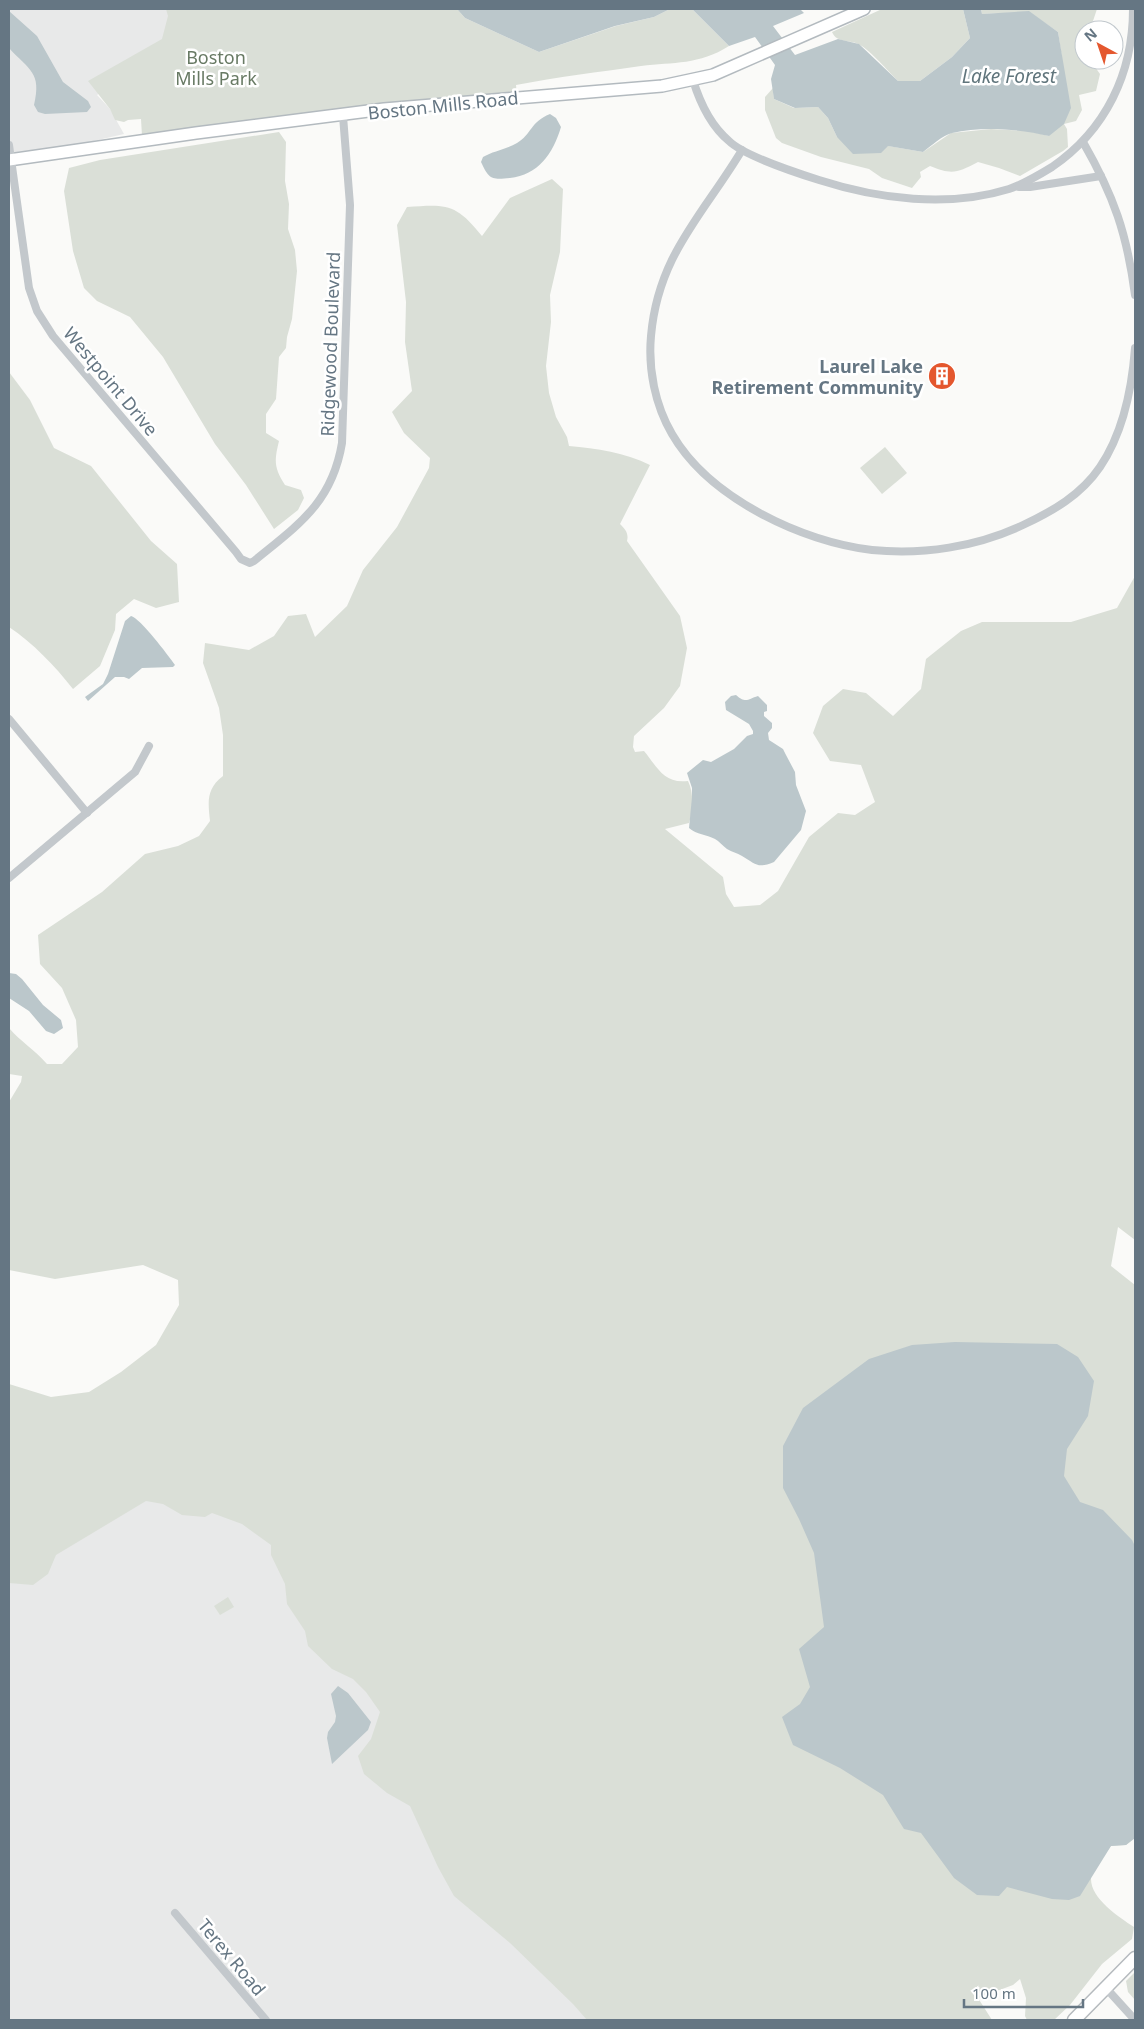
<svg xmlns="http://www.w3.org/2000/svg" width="1144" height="2029" viewBox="0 0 1144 2029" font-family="'Noto Sans',sans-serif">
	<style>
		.built { fill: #e8e9e9 }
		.green { fill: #dadfd7 }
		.water { fill: #bbc7cb }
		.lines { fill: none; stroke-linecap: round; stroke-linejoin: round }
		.secondary-casing { stroke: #b3babf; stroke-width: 14 }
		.primary-casing { stroke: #b5babe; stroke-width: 15 }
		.street { stroke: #c3c8cc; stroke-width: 8 }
		.secondary { stroke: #fff; stroke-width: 11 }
		.primary { stroke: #fff; stroke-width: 12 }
		.labels { text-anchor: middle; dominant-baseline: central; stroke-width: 5; stroke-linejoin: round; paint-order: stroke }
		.park-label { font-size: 18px; fill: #687a64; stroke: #fff }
		.street-label { font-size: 18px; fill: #657683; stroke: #fff }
		.poi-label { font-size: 18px; font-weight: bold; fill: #657683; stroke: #fff; text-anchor: end }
		.water-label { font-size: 19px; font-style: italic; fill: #60757c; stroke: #fff }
	</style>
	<rect width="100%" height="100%" fill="#fafaf8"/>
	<g class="built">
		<path d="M9 9H187L188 25 97 95 110 109 124 134 76 145 9 153Z"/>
		<path d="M127 1457 301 1548 622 2020H9V1541Z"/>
	</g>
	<g class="green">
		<path d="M166 9H457L465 18 539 52 616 26 654 17 670 9H692L729 46C699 65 674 62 641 66 599 72 557 77 516 85L517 97 142 136 141 119 128 120 124 122 115 120 110 109 88 81 162 39 168 16Z"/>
		<path d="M882 9H963L970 38 952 57 920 81H898C888 71 871 51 860 45 851 39 837 44 832 32Z"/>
		<path d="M981 9H1097L1090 30H1084V60H1090L1100 74 1096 91 1079 95 1082 110 1076 121 1064 124 1067 129 1068 147 1063 151 1020 176 999 168 978 162C957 173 952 175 930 166L920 172 921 177 912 188 882 178 869 169 821 157 782 143 776 138 765 110V97L773 88 774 99 794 108 818 107 828 118 837 137 923 152 951 133 991 129 1029 131 1049 136 1062 58 1058 32 1029 12 982 14Z"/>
		<path d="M279 132 286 142 285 181 289 204 288 229 295 250 297 271 292 319 287 337 286 348 279 357 276 399 266 414V433L279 441C274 461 274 468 285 485L301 490 304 498 298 510 274 529 246 485 215 444 163 357 130 317 97 301 84 288 73 251 64 191 69 168 100 160Z"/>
		<path d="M552 179 563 189 560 252 550 295 551 322 546 366 549 393 556 417 567 437 569 446C596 448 626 453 650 465L620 524C625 529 629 533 627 541L680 616 687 648 680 686 664 708 634 736 633 747 635 752 644 751C658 768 664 784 688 781 694 793 693 810 689 823L665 829 723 877 726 894 734 907 760 905 778 891 809 837 838 813 855 815 875 802 861 765 830 761 813 733 823 706 843 689 866 693 893 716 921 689 926 659 961 631 982 622H1071L1117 608 1135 576V1240L1118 1227 1111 1266 1135 1285V1838L1126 1845 1111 1846C1105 1854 1091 1868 1091 1879 1091 1899 1119 1917 1134 1927L1132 1939 1102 1964 1070 2005 1054 2020H1027L1025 2016 1026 1998 1020 1979 1013 1985 978 1998 992 2020H587L573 2004 510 1943 454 1896 438 1867 410 1806 387 1793 364 1774 358 1756 371 1739 380 1712 366 1692 353 1679 332 1669 308 1646 305 1631 287 1604 285 1584 271 1555V1545L242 1524 212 1513 205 1517 182 1515 163 1504 146 1501 56 1555 48 1574 33 1585 9 1583V1384L51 1397 89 1392 121 1372 156 1345 179 1305 178 1280 143 1265 55 1279 9 1270V1102L21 1082 22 1076 9 1074V1028C21 1042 34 1049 47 1064H62L78 1047 76 1020 62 988 40 964 38 935 102 892 145 854 178 846 199 836 210 821C208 802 206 789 223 776V735L219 708 203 663 205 643 249 650 274 636 288 616 306 614 315 637 347 606 363 570 397 527 429 468 430 458 404 433 392 412 412 391 405 342 406 302 397 225 407 207C446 204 456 203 482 236L510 198Z"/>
		<path d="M9 372 30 400 54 448 91 466 151 541 177 564 179 602 156 608 134 599 116 614 115 630 100 666 73 689C55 666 33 643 9 627Z"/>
		<path d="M885 447 907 473 882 494 860 468Z"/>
		<path d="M228 1597 234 1607 220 1615 214 1606Z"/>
		<path d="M1135 1972V2000L1128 1992 1126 1981Z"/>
	</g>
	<g class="water">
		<path d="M457 9H670L654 17 615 26 539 52 465 18Z"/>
		<path d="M692 9H800L804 13 773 26 795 55 838 39 859 44 898 81H920L952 57 970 38 963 9H981L982 14 1029 11 1058 32 1071 108 1064 124 1049 136C1020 129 982 126 952 133 943 135 931 146 923 152L888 146 881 153 853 154 837 137 828 118 818 107 795 108 774 99 771 79 775 65 755 37 729 46Z"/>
		<path d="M9 11 37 36 63 82 88 101 91 107 87 112 45 114 38 112 34 105C42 72 29 70 9 48Z"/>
		<path d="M550 114 556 118 561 127C553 154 538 175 510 178 491 180 489 179 481 162L483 157C493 151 507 149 517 143 532 134 530 122 550 114Z"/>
		<path d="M131 616C140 618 168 655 175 665L173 667 142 668 129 679 124 677H115L88 701 85 697 103 684 108 674 125 621Z"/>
		<path d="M736 695C746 704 748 699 758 696L767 705V711L764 712V716L772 723V728L768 733 769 740 783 749 786 755 795 772 796 785 806 811 801 830 774 862C757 869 756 864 742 856 737 853 732 852 727 849 723 846 719 841 715 839 706 834 697 835 689 828L692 797V788L687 773 703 760 711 762 734 749 747 736 753 734V731L749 724 726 710 725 702 731 696Z"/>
		<path d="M9 973 16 974 22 979 43 1005 61 1020 63 1028 54 1034 46 1031 29 1011 9 998Z"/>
		<path d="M955 1342 1057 1344 1078 1357 1094 1381 1088 1416 1067 1449 1064 1476 1080 1502 1103 1510 1132 1540 1135 1546V1838L1126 1845 1111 1846 1080 1896 1069 1900 1052 1899 1007 1887 999 1896 977 1895 954 1878 921 1833 904 1829 883 1795 840 1768 793 1745 782 1717 800 1704 810 1687 799 1649 824 1627 814 1553 799 1519 783 1488V1446L803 1408 869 1359 912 1345Z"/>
		<path d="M338 1686 348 1693 371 1722 368 1730 332 1764 327 1738 328 1732 335 1722 336 1716 331 1694Z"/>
	</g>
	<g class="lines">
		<defs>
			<path id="secondary" d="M9 160 196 133 384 109 662 86 713 75 864 9"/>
			<path id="primary" d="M1074 2020 1135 1958"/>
		</defs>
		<use href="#secondary" class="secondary-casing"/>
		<use href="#primary" class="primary-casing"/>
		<g class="street">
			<path d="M693 80C700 103 710 125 729 141 744 156 797 173 819 180 878 199 948 208 1009 189 1024 184 1039 175 1052 167 1106 130 1133 73 1133 9"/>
			<path d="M1083 142C1114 196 1127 234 1135 295"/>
			<path d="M9 145 29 288 37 311 53 336 236 552 241 559 250 563 254 561C298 525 332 503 342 443L350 205 343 116"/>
			<path d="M742 150C703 215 658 255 651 336 648 369 655 405 672 434 709 498 802 542 872 550 923 555 976 547 1023 525 1053 511 1081 495 1100 467 1123 433 1132 388 1135 348"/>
			<path d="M1019 187H1030L1101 176"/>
			<path d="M9 719 87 813"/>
			<path d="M9 878 135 772 149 746"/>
			<path d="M175 1913 266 2020"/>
			<path d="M1106 1988 1135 2020"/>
		</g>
		<use href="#secondary" class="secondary"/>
		<use href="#primary" class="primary"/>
	</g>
	<defs>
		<symbol id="building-disc" viewBox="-11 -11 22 22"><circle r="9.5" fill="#e4572e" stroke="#fff"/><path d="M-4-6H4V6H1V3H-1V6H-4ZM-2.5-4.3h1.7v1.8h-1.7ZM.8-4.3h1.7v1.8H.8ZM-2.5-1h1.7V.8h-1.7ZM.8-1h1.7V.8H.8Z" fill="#fff"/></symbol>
	</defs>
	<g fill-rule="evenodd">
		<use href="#building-disc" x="926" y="360" width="32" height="32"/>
	</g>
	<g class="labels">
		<g class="park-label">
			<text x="216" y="57">Boston<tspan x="216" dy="21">Mills Park</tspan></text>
		</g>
		<g class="street-label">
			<text transform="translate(443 105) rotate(-6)">Boston Mills Road</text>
			<text transform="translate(330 344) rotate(-88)">Ridgewood Boulevard</text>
			<text transform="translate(111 381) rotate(50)">Westpoint Drive</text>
			<text transform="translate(232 1957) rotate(50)">Terex Road</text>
		</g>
		<g class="poi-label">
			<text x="923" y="366">Laurel Lake<tspan x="923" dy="21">Retirement Community</tspan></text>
		</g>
		<g class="water-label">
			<text x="1009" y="76">Lake Forest</text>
		</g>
	</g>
	<rect width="1144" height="2029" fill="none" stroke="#657683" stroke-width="20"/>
	<g transform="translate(1099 45) rotate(320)"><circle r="24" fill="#ffffff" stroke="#c1c8cd"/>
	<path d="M0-4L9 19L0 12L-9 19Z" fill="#e4572e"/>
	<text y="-8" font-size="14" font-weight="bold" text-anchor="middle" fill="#657683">N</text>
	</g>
	<path d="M964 1999v8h119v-8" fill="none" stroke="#657683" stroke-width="2.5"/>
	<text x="972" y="1999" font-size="15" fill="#657683" stroke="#ffffff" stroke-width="4" paint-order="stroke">100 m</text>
</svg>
